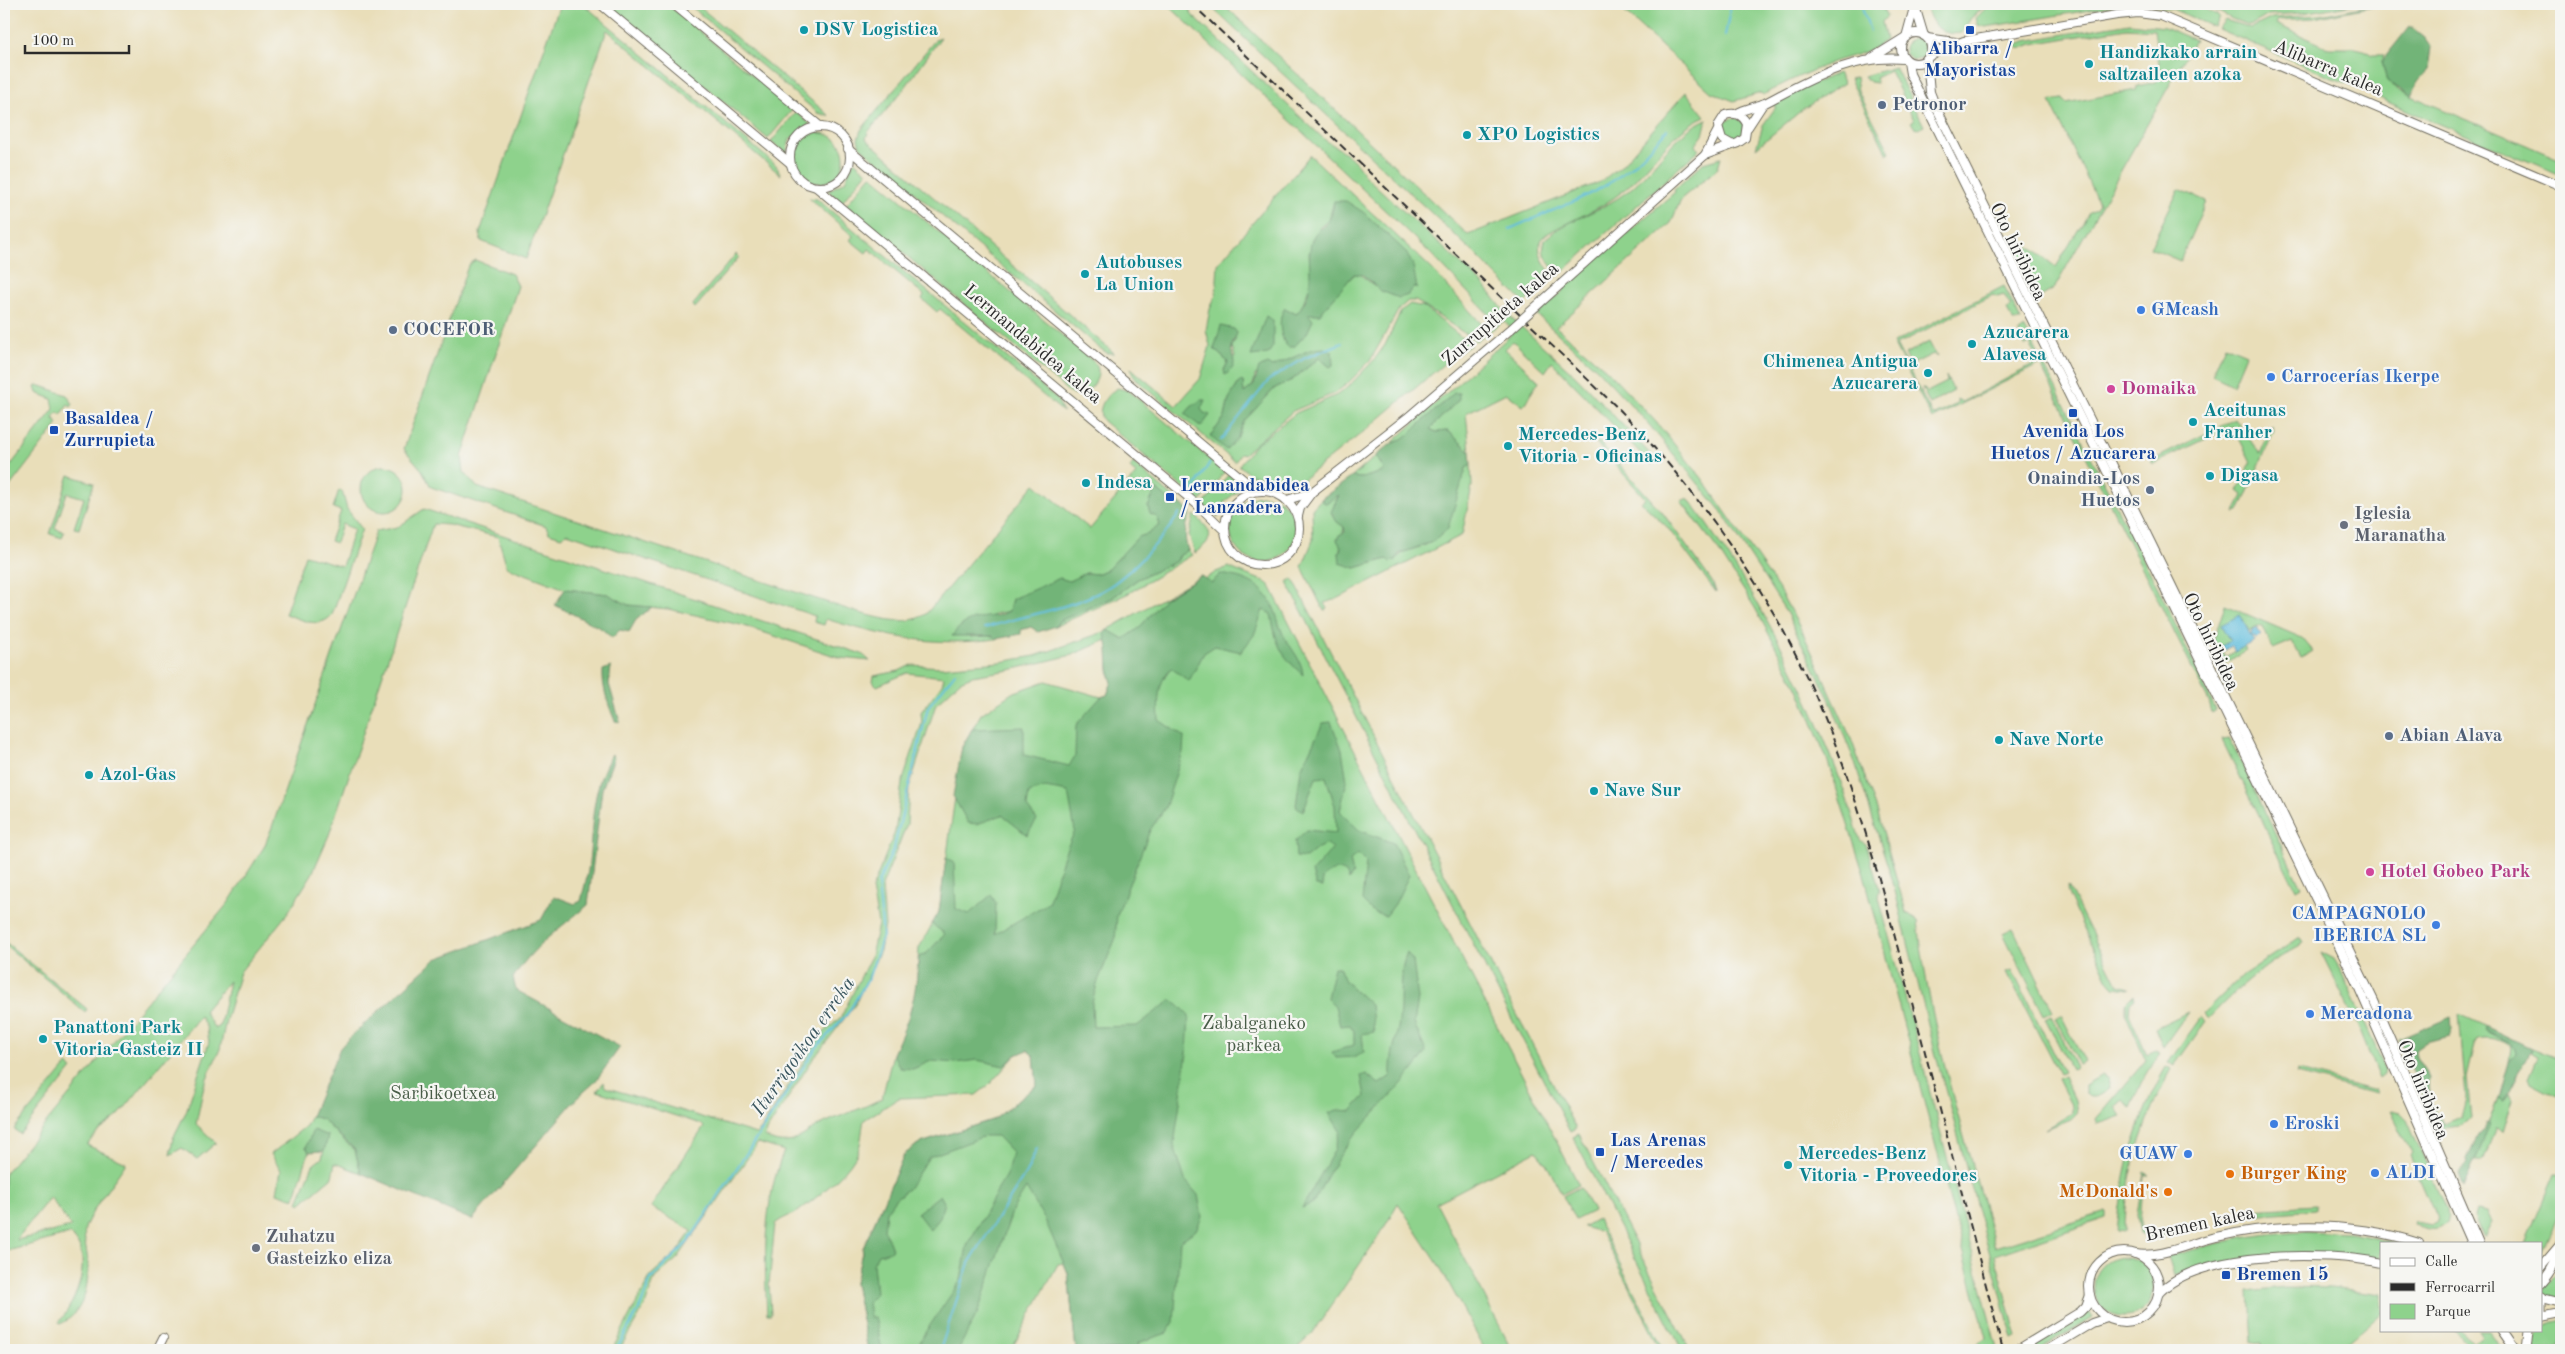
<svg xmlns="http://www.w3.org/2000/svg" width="2565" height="1354" viewBox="0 0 2565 1354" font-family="'Old Standard TT',serif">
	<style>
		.green { fill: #8ed28c; stroke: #5c7e5c; fill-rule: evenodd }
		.forest { fill: #72b478; stroke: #4e7052 }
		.water { fill: #5fbddd; stroke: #457484 }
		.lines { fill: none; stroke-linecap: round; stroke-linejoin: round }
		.stream { stroke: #5fbddd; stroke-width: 2 }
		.secondary-casing { stroke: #6e6a5d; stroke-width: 10 }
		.primary-casing { stroke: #6e6a5d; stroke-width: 11 }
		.secondary { stroke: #fff; stroke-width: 8 }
		.primary { stroke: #fff; stroke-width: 9 }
		.rail { stroke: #2b2b2b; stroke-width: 2; stroke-dasharray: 8 4; stroke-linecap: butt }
		.secondary-bridge-casing { stroke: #6e6a5d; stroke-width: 10; stroke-linecap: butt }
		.secondary-bridge { stroke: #fff; stroke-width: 8 }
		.culture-dot { fill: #0f9aa8; stroke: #f6f6f2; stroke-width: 2 }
		.transit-dot { fill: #1a4fb4; stroke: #f6f6f2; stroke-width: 2 }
		.service-dot { fill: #5c6f8a; stroke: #f6f6f2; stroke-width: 2 }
		.shop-dot { fill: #3f7fe0; stroke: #f6f6f2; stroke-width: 2 }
		.hotel-dot { fill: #d1479c; stroke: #f6f6f2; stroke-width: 2 }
		.worship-dot { fill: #6b7280; stroke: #f6f6f2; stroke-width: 2 }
		.food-dot { fill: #e8710a; stroke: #f6f6f2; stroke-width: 2 }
		.labels { text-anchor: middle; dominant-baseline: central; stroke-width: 4.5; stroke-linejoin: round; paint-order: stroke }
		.culture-label { font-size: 19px; font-weight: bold; fill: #0d838f; stroke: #f6f6f2; text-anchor: start }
		.transit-label { font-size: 19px; font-weight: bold; fill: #164399; stroke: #f6f6f2; text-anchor: start }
		.street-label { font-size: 19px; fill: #2b2b2b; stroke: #f6f6f2 }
		.service-label { font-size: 19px; font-weight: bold; fill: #4e5e75; stroke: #f6f6f2; text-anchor: start }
		.shop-label { font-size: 19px; font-weight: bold; fill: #366cbe; stroke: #f6f6f2; text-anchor: start }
		.hotel-label { font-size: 19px; font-weight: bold; fill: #b23c85; stroke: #f6f6f2; text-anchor: start }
		.worship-label { font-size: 19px; font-weight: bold; fill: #5b616d; stroke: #f6f6f2; text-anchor: start }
		.park-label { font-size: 19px; fill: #495d48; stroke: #f6f6f2 }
		.food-label { font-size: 19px; font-weight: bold; fill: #c56008; stroke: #f6f6f2; text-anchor: start }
		.water-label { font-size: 20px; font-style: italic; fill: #3b5760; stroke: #f6f6f2 }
	</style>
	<rect width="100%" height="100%" fill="#f6f6f2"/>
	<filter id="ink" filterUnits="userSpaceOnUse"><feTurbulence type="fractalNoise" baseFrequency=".02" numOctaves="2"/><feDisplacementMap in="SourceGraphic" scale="10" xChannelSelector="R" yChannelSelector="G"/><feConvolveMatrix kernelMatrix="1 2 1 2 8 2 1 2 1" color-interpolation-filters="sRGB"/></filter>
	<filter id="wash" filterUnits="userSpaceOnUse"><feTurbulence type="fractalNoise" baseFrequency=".0096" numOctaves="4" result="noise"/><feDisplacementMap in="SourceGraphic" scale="20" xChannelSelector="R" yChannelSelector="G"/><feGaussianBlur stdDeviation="1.12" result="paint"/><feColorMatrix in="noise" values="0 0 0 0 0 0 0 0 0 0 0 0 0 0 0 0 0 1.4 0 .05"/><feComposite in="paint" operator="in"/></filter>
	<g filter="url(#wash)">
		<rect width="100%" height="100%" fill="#e9deb9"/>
		<g class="green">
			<path d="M560 4H583L776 165 781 175 607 30 526 259 481 241 480 232Z"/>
			<path d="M613 4H667L793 109 768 139 610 7Z"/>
			<path d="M688 4H696L830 116 818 113Z"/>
			<path d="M1167 4H1184L1190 9 1192 15 1325 140C1338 148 1358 159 1363 174L1485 286 1506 313 1576 376 1654 458 1652 465 1552 362 1545 372 1513 341 1505 349 1539 381 1523 406 1506 393 1466 413 1470 451 1448 431 1436 432 1430 429 1459 399H1447C1435 411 1408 441 1392 443L1514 332 1504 321 1476 341 1416 301H1408L1399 309 1370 361 1347 384 1335 393 1293 411 1244 454 1241 453 1235 462 1138 381 1132 373 1131 368 1176 406 1200 379 1204 366 1210 346 1206 330 1210 309 1216 295 1218 264 1310 155 1432 269 1487 330 1496 322 1430 253ZM1334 201 1417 288 1414 287 1408 295 1381 291 1357 272 1337 292 1308 314 1281 325 1285 309 1296 314 1301 308 1311 283 1309 253 1320 227 1329 220ZM1236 339 1232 346 1235 357 1224 370 1228 362 1214 349ZM1312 349 1331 358 1333 365 1327 364 1319 358 1292 380 1275 388 1244 421 1237 438 1210 436 1225 417 1229 399 1240 381 1243 382V393C1252 389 1254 385 1255 375Z"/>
			<path d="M1208 4H1223L1468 235 1600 182 1621 166 1686 92 1705 116C1671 131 1651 167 1623 191 1600 210 1570 220 1545 235 1533 249 1543 261 1552 275L1551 279 1524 303 1473 252Z"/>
			<path d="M1616 4H1880L1887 16 1882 22 1886 40C1865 55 1856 54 1833 62 1809 72 1785 82 1763 95L1761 93 1734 101 1711 92Z"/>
			<path d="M1926 4H1988L1971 18 1962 33C1941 37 1929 23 1926 4Z"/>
			<path d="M1996 4H2127L1986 27 1978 25 1976 18 1985 9Z"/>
			<path d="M2146 4H2195L2217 15 2219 18 2214 27 2172 9Z"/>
			<path d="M2203 4H2354L2303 13 2269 15 2253 24 2248 25 2232 19Z"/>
			<path d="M2376 4H2382L2314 18 2278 20 2276 24 2329 48H2355L2364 50 2372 55H2384L2382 61 2387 82 2400 91 2561 160V175L2385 101 2365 89 2341 81 2218 29 2225 20 2251 28 2272 18 2320 15Z"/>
			<path d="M2130 23 2164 27 2195 40 2054 289 2039 298 2015 251 2021 244H2026L2056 267 2089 212 2096 209 2099 204 2050 101 2063 99 2066 103 2136 90 2138 86 2156 82 2160 76V70L2154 30 2127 28 2032 44 2019 49 2015 45 2025 41Z"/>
			<path d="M941 37 904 89 868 132 866 139 1114 353H1107L1098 347 860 147 858 139 861 130 936 39Z"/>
			<circle cx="1916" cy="49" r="11"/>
			<path d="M1895 67 1924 126 1918 129 1914 127 1911 122 1914 120 1890 71 1875 78 1877 83 1869 82 1864 76Z"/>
			<path d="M1838 73 1844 83 1803 109 1756 148 1763 125 1776 107 1773 105 1801 89Z"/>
			<path d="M1856 77 1858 91 1890 152 1887 154 1850 79Z"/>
			<path d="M796 112 810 124 790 139 786 154 771 142Z"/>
			<circle cx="1734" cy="128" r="10"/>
			<path d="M1707 119 1703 135 1695 146 1699 150 1557 277 1543 251 1545 239C1567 219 1603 211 1628 191 1656 168 1673 133 1707 119Z"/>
			<circle cx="819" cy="158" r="25"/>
			<path d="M1721 158 1718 168 1681 199 1671 223 1556 327 1607 370 1656 422 1702 478 1778 588 1803 633 1850 736 1877 810 1906 912 1918 921C1930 1034 1966 1140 1995 1247L2106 1212V1218L1995 1255 2017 1337 2013 1339 1935 1052 1892 879 1854 760 1829 698 1785 610 1721 511 1645 420 1597 369 1537 315 1564 290 1563 288 1675 192 1674 190 1703 163Z"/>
			<path d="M854 161 867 172 842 202 828 191 845 181Z"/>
			<path d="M871 175 1095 363C1106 377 1086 400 1070 393L846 205Z"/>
			<path d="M2179 189 2206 201 2180 261 2150 248Z"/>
			<path d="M809 198 817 199 1057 399 1063 412 940 309 937 312 922 299 924 295 869 249 866 253 850 240 853 236Z"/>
			<path d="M736 254 739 257 695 308 692 306Z"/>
			<path d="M475 260 512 274 518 286 462 457 464 472 477 487 859 613C882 618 905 627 926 614L1035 484 1090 529 1136 474 1130 468 1133 463 1179 502 1176 506 1156 489 1148 507 1157 517 1160 525 1148 534 1138 538 1108 569 1097 574 1086 573 1069 581 1060 579 1012 599 1009 611 995 614 970 637 994 636 996 639C937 647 883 637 826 619L824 625 814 622 815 616 567 533 561 537 549 533 546 526 431 487 422 470 404 449 468 266Z"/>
			<path d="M2004 286 2021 321H2013L2007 310 2011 307 2004 295 1997 297 1993 295 1896 345 1933 416 1957 404V399L1962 402 2033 365 2029 361 2037 357 2030 344 2025 346 2019 332 2025 328 2158 588 2216 710 2212 713 2209 702 2040 364 1932 419 1893 343Z"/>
			<path d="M1410 304 1424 307 1471 345 1452 357 1367 429 1301 481 1289 484 1273 477 1250 475 1239 465 1256 444 1296 413 1337 395 1348 387 1374 360 1385 345 1401 311Z"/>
			<path d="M1929 342 1937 357 1933 354 1913 364 1915 369 1913 370 1905 354Z"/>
			<path d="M2225 345 2246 354 2233 385 2212 375Z"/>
			<path d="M1946 376 1954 391 1930 404 1922 388 1927 392 1947 382Z"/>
			<path d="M38 385 67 395 73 404 71 407 68 405 61 415 58 412 53 417 58 424 4 494V474L54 409 52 399 37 393 35 387Z"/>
			<path d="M1118 388 1129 391 1225 472 1200 502 1103 421C1095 409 1107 393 1118 388Z"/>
			<path d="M2235 419 2260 454 2272 426 2274 431 2239 512 2235 513 2243 495 2238 491 2251 462 2233 426 2153 464 2151 461Z"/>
			<path d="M1593 435 1662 512 1713 583 1716 592 1667 527 1641 502 1645 498 1598 445Z"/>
			<path d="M1376 456 1384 469 1383 472 1362 478 1352 477Z"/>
			<path d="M1471 465 1472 486 1462 535 1337 599 1324 603 1327 609 1324 611 1302 567 1313 540 1312 509 1322 498V502L1332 500 1339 494 1334 505 1332 516 1344 527 1339 554 1355 568 1387 559 1396 560C1403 548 1420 550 1431 542 1445 533 1461 485 1466 468Z"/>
			<circle cx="384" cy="489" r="23"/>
			<path d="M1229 474 1244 487 1225 501 1218 517 1203 505Z"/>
			<path d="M69 475 94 483 79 529 74 528 84 498 67 493 55 528 64 532 62 538 50 534Z"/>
			<path d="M339 490 342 491 347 509 362 529 332 615C319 630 300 619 285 614L305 555 342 566 354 529 342 524 336 543 330 541 341 511 333 508Z"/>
			<circle cx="1263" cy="529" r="33"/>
			<path d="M1688 498C1765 603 1823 716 1860 840L1866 844 1880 891 1878 894 1981 1286 1997 1349 1994 1350H1971L1986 1337 1865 878 1827 759 1798 689 1755 608 1716 547 1681 501Z"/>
			<path d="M424 509 862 654 870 661 841 658 741 625 668 609 628 605 608 594 565 589 507 567 498 537 449 525 433 524 329 835 312 874 287 914 240 972 226 1020 220 1049 204 1085 196 1124 216 1143 197 1159 182 1148 170 1155 173 1138 186 1112 209 1042 207 1029 200 1016 119 1115 97 1133 87 1145 126 1163C113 1183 96 1203 86 1225 82 1235 87 1251 88 1262 89 1286 84 1314 60 1324L59 1322C77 1301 95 1256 70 1234L8 1251 4 1256V1174L229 902 264 847 272 827 376 531 398 527ZM229 981 220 1026 215 1029 204 1011ZM50 1197 71 1227 17 1240V1239Z"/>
			<path d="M1194 515C1213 531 1216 538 1195 553L1189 535Z"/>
			<path d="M1188 550 1192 555 1129 593 1056 626 1059 621 1112 598 1138 579 1177 561 1179 556Z"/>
			<path d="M1229 567C1239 573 1266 580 1270 586L1579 1185 1562 1194 1546 1163 1536 1151 1436 1203 1512 1350H1485L1440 1267 1398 1203 1381 1233 1312 1334 1295 1350H1076L1068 1273 1064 1263 1058 1264 1011 1350H868L855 1283 863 1248 904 1155 918 1144 995 1119 1037 1085 1034 1056 1027 1050 1016 1055 989 1085 976 1095 899 1098 864 1120C861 1133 862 1146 855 1157 844 1176 816 1198 799 1211 791 1216 783 1217 775 1224L769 1284 771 1314H767C764 1260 763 1202 784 1151L758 1143 678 1258 655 1278 645 1306 619 1350H612L651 1275 676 1253 692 1231 651 1207 704 1127 701 1124 597 1091 604 1082 605 1087 756 1134 761 1129 820 1036 841 1017 871 956 878 924 872 889 895 832 902 783 922 723 921 712 942 684 944 677 907 673 877 686 873 682 874 676 899 671 911 665 941 667 1000 662 1035 656 1104 632 1201 576 1204 580 1216 572ZM1107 640C1113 654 1105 666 1112 682L1107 695 1101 697 1046 681 1012 693 981 714 962 747 939 912 919 948 915 999 910 1018 893 1054 882 1098C861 1110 839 1115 818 1126 808 1131 799 1141 787 1142 780 1143 772 1141 765 1137L768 1129 811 1062 855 1005 880 951 885 926 882 886 907 824 909 788 936 704 960 681 972 676 1010 670 1072 655Z"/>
			<path d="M1293 579 1576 1129 1570 1132 1287 582Z"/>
			<path d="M2225 605 2302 638 2313 651 2301 658 2292 641 2273 649 2263 627 2257 626 2249 631 2240 615 2230 641 2220 647 2225 657 2244 647 2247 651 2220 666 2212 645Z"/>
			<path d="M2230 739 2301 887 2296 890 2222 740Z"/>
			<path d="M2068 886 2115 980 2119 985 2130 988 2129 989 2114 987 2108 980 2069 896 2067 889Z"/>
			<path d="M2013 928 2053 1011 2044 1015 2003 933Z"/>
			<path d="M2300 937 2304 943C2268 962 2237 988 2209 1018L2204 1013 2243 975Z"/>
			<path d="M4 941 87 1009 85 1012 4 944Z"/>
			<path d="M2321 952 2334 959 2340 969 2385 1068 2384 1074 2379 1078 2360 1031Z"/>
			<path d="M2012 970 2063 1072 2059 1074 2007 972Z"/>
			<path d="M2134 995 2135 999 2130 1003 2129 1014 2147 1054 2156 1050 2160 1052 2141 1084 2131 1108 2124 1100 2116 1107 2122 1116 2098 1124 2096 1119 2146 1060 2126 1015V1003Z"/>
			<path d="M2188 1012 2163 1047 2155 1028Z"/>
			<path d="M2459 1014 2485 1026 2486 1031 2509 1043 2515 1049 2516 1054 2509 1062 2511 1047C2505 1040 2484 1035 2476 1040L2467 1078 2471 1118 2459 1126 2438 1129 2437 1127 2461 1117 2466 1097Z"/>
			<path d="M2051 1015 2076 1067 2071 1069 2045 1018Z"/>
			<path d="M2061 1015 2085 1062 2079 1065 2056 1018Z"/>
			<path d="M2201 1017 2206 1021 2174 1066 2168 1063Z"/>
			<path d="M2531 1048 2561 1060V1098L2531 1082 2529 1078 2538 1057 2530 1052Z"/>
			<path d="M67 1065 72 1069 20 1134 14 1129Z"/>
			<path d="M2166 1067 2171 1070C2143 1121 2125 1174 2125 1232L2117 1231C2123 1172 2136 1119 2166 1067Z"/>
			<path d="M2298 1071 2376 1091V1094L2296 1074Z"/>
			<path d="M2102 1075 2108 1079 2110 1087C2104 1095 2092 1101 2085 1094V1085Z"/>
			<path d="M2064 1076 2075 1100 2077 1113 2071 1119 2046 1129 2072 1113V1107L2058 1079Z"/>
			<path d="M2509 1093 2512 1099 2502 1132 2496 1129 2483 1161H2475L2499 1098 2504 1101Z"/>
			<path d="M2391 1111 2400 1113 2407 1120 2446 1210 2447 1221C2440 1235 2425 1228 2414 1225L2415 1222 2432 1225 2437 1222V1218L2410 1156 2412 1154Z"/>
			<path d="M311 1116 322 1119 355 1151 361 1173 335 1163 332 1177 300 1204 298 1202 313 1165 322 1158 327 1137 306 1147 309 1152 294 1199 277 1193 281 1170 271 1154 306 1126Z"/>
			<path d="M1579 1134 1690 1350H1682L1573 1137Z"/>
			<path d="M2144 1172 2149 1175H2144L2140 1223C2143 1246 2171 1231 2185 1227L2184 1222 2189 1224H2186L2187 1228 2152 1239 2140 1233 2137 1215Z"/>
			<path d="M2555 1174 2561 1175V1209L2541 1254V1243H2526Z"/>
			<path d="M1580 1187 1593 1211 1575 1220 1563 1196Z"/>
			<path d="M2315 1205V1210L2249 1215V1211L2252 1209Z"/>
			<path d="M2476 1211 2487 1213 2492 1223 2484 1239 2474 1218Z"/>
			<path d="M1597 1219 1664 1350H1661L1601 1232 1583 1227Z"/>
			<path d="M2305 1231 2349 1233 2399 1243H2381V1260L2309 1253 2198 1268 2174 1276 2168 1257C2214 1243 2257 1233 2305 1231Z"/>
			<circle cx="2124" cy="1287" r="30"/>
			<path d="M2556 1274 2561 1287V1298L2548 1296 2545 1292V1285Z"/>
			<path d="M2283 1287 2331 1288 2381 1295V1314L2339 1350H2263L2262 1342 2253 1343 2250 1291Z"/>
			<path d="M2089 1311 2093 1317 2039 1350H2026Z"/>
			<path d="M2557 1321H2561V1348L2555 1350H2534C2534 1336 2543 1324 2557 1321Z"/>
			<path d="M2456 1330H2462L2473 1343 2482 1336 2478 1330H2490L2506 1350 2483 1347 2473 1350Z"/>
		</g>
		<g class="forest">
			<path d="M2410 26 2424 37 2431 47 2428 70 2418 81 2412 96 2387 82 2382 61Z"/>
			<path d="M1334 201H1346L1363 212 1405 251 1413 265 1417 289 1414 287 1408 295 1399 298 1381 291 1363 275 1354 274 1320 314H1308L1313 320 1307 333 1294 347H1288C1280 339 1277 318 1285 308L1296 314C1320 286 1304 267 1312 240 1315 230 1324 228 1329 220 1332 215 1333 207 1334 201Z"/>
			<path d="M1266 316 1273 321V346L1268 354 1251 356Z"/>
			<path d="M1221 326 1234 329 1237 333C1236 337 1234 340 1232 345 1229 357 1242 364 1225 375L1224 370 1228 362 1214 349Z"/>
			<path d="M1325 348 1332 351 1333 365 1330 367 1319 358 1292 380 1275 388 1244 421 1237 438 1226 450 1210 436 1225 417 1229 399 1240 381 1243 382 1244 393 1254 385 1259 368 1267 364 1272 367 1312 349Z"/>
			<path d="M1454 393H1459V399L1430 429 1436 432 1448 431 1470 451 1471 465 1466 468 1448 528 1432 542 1399 554 1396 560 1390 562 1387 559 1355 568 1340 563 1339 554 1341 547 1337 540 1339 535 1345 532 1344 527 1337 522 1331 512 1339 495 1326 503 1322 502V498L1352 477 1362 478 1383 472 1384 469 1376 456 1392 443 1397 442 1409 434Z"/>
			<path d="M1201 400H1205L1201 409 1204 413 1210 415 1201 427 1185 414 1191 407Z"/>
			<path d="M1156 489 1176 506 1179 502 1191 513C1186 525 1183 537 1188 550L1179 556 1177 561 1138 579 1112 598 1059 621 1056 626 1038 632 1031 627 1021 630V634L996 639 993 636H952C970 610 989 622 1009 611L1012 599 1060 578 1069 581 1086 573 1097 574 1108 569 1138 537 1148 534 1160 525 1157 517 1150 514 1148 507Z"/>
			<path d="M1220 574C1243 577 1261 583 1272 604 1277 613 1278 624 1283 634 1290 649 1302 658 1303 675 1279 653 1277 646 1271 614L1263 610 1254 635 1241 652 1215 646 1204 653 1189 681 1171 668C1157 683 1158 701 1159 720L1184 737 1183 752 1165 808 1150 830 1117 915 1115 940 1098 981 1092 1003 1093 1027 1137 1026 1171 1000 1178 1004 1189 1015 1187 1053 1174 1145 1185 1180 1198 1195 1202 1217 1196 1230 1180 1241 1174 1322 1167 1333 1138 1343 1139 1350H1076L1068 1273 1045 1220 1026 1188 1013 1209 978 1312 958 1350H916L924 1334 961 1280 967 1246 1007 1173 1012 1152 997 1136H985L929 1157 908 1189 895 1199 886 1212 884 1229 892 1249 888 1252 878 1254 873 1264 876 1293 868 1302 870 1317H875L882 1350H868L855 1283 863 1248 904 1155 918 1144 995 1119 1037 1085 1034 1056 1028 1050 1016 1055 1004 1066 977 1060 956 1063 931 1061 913 1069 900 1068 893 1054C911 1015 915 1000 919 957L927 953 945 934 932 924 939 912 946 858 954 862 956 909 969 914 991 895 996 903 995 934 1048 903 1066 850 1075 831 1068 792 1045 788 1029 793 1027 807 1037 820 1027 835 1002 815 977 824 968 823 953 796 962 747 972 729 1024 727V755L1069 766 1075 756 1076 725 1101 697 1107 695 1112 682C1106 665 1111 649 1104 632L1108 630 1124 639 1138 629 1165 598 1201 576 1212 583Z"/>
			<path d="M565 589 608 594 628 605 652 607 636 620 629 632 620 630 612 638 602 629 555 605Z"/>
			<path d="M611 667 609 684 620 722 615 721C608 704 602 688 603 670Z"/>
			<path d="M1331 722 1342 750 1347 781 1340 811 1359 830 1393 843 1409 875 1395 904 1386 916 1374 913 1362 901 1366 862 1358 854 1350 860 1353 874 1349 880 1346 873C1336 867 1331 871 1322 878L1323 887 1316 886 1312 872 1333 848 1327 844 1318 848 1306 858 1296 857 1295 841 1307 830 1336 833 1335 806 1326 777 1316 778 1303 811 1296 806 1301 769 1323 723Z"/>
			<path d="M612 754 614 758 602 789 588 905C561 927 531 948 513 978L516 990 620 1047 595 1082 576 1099 472 1220 361 1173 355 1150 322 1119 311 1116 340 1048 350 1037 436 959 541 920 554 896 575 904 581 901C584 888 588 875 589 863 593 825 591 788 612 754Z"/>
			<path d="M1407 953 1413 961 1418 999 1414 1023 1426 1052C1407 1082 1381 1105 1358 1131 1339 1154 1326 1178 1313 1203L1302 1208 1334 1151 1340 1131 1329 1113 1337 1110 1351 1111 1365 1096 1361 1076 1366 1074 1379 1084 1391 1076C1390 1055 1396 1042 1399 1022 1402 998 1397 975 1407 953Z"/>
			<path d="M1334 967H1339L1345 981 1371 1005 1374 1032 1362 1034 1364 1052 1356 1057 1336 1058 1332 1052 1354 1045V1031L1350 1025 1340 1026 1335 1006 1327 998Z"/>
			<path d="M2451 1017 2452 1029 2449 1036 2426 1042 2415 1050 2416 1057 2429 1077C2426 1092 2433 1112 2445 1124L2437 1127 2399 1039Z"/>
			<path d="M2485 1026 2531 1048 2504 1101 2499 1098 2509 1062 2516 1054 2515 1049 2509 1043 2486 1031Z"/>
			<path d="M2487 1124 2490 1126 2463 1188 2458 1175 2468 1164 2467 1160 2478 1135 2484 1132Z"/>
			<path d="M313 1130 328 1136 324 1151 309 1152 306 1147Z"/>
			<path d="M940 1195 944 1202 940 1218 930 1230 917 1213Z"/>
		</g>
		<path class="water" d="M2240 615 2251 636 2252 630 2257 628 2261 635 2257 639 2252 636 2254 641 2235 652 2232 646 2222 651 2220 647 2230 641 2221 625Z"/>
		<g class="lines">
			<g class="stream">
				<path d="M1861 4 1870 31"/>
				<path d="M1725 36 1731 4"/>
				<path d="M1510 229C1544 213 1582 201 1614 180 1634 166 1650 148 1667 130"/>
				<path d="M1221 440 1269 380 1305 358 1342 343"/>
				<path d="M1192 492 1210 462"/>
				<path d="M985 628C1022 616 1062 610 1098 593 1125 580 1163 539 1179 514"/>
				<path d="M616 1350 640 1307 651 1279 688 1242 816 1048 848 1013 869 977 883 936 878 883 894 848 928 707 955 673"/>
				<path d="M940 1350 969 1263 1026 1173 1037 1148"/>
			</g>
		</g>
	</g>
	<g filter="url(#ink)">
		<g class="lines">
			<defs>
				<g id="secondary">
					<path d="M600 4 790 163"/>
					<path d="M673 4 821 127"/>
					<path d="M1915 6 1924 36"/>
					<circle cx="1916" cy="48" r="15"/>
					<path d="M1906 37 1915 4"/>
					<path d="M1927 38 1955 42"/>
					<path d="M1928 57 1942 49 1964 41 2117 15 2138 13 2161 16 2561 186"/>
					<path d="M1872 58 1904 38"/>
					<path d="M1927 59 1930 92 1936 107 2151 543 2374 1001 2479 1243"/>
					<path d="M1908 62 1910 74 2173 605 2358 986 2471 1243"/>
					<path d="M1736 114C1745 108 1756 107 1765 103 1809 80 1853 54 1904 59"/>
					<path d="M1748 127 1763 104"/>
					<circle cx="820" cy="157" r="30"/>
					<path d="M848 149 1257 491"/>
					<path d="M1705 155 1718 130"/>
					<path d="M816 187 1200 507 1225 531"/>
					<path d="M1560 285 1705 155 1738 143 1745 138 1747 124C1742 114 1735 112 1725 115L1718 126 1722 139 1731 144"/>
					<circle cx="1262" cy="528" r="37"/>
					<path d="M1287 500 1310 493"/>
					<path d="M1298 516 1300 508 1312 492 1407 418 1511 329"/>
					<circle cx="2124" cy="1287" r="35"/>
					<path d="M2135 1254C2163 1258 2189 1243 2216 1237 2283 1222 2353 1222 2419 1243"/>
					<path d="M2541 1267 2558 1247"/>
					<path d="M2541 1283C2552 1271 2557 1260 2560 1244"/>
					<path d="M2158 1294C2197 1250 2328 1251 2381 1263"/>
					<path d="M2542 1298 2561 1303"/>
					<path d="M2541 1317 2561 1313"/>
					<path d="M157 1350 163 1338"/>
					<path d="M2017 1350 2080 1312 2086 1306 2090 1295"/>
					<path d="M2047 1350 2092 1323 2107 1318"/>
				</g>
				<g id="primary">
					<path d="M2541 1297V1312"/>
					<path d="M2501 1330 2515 1350"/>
					<path d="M2526 1350 2528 1330"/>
				</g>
			</defs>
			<use href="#secondary" class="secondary-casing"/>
			<use href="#primary" class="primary-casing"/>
			<use href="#secondary" class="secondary"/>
			<use href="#primary" class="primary"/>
			<path class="rail" d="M1192 4 1620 410C1690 484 1751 565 1797 657 1851 764 1880 880 1910 995 1941 1113 1972 1232 2003 1350"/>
			<defs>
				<path id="secondary-bridge" d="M1511 329 1560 285"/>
			</defs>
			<use href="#secondary-bridge" class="secondary-bridge-casing"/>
			<use href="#secondary-bridge" class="secondary-bridge"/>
		</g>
	</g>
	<g class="culture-dot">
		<circle cx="804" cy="30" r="5"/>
		<circle cx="2089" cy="64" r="5"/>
		<circle cx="1467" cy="135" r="5"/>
		<circle cx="1085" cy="274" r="5"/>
		<circle cx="1972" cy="344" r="5"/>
		<circle cx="1928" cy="373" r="5"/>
		<circle cx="2193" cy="422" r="5"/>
		<circle cx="1508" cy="446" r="5"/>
		<circle cx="2210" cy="476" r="5"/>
		<circle cx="1086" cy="483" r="5"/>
		<circle cx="1999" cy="740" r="5"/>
		<circle cx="89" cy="775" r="5"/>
		<circle cx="1594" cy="791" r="5"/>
		<circle cx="43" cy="1039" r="5"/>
		<circle cx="1788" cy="1165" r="5"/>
	</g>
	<g class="transit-dot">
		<rect x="1965" y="25" width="10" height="10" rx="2.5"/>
		<rect x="2068" y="408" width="10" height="10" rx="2.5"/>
		<rect x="49" y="425" width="10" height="10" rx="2.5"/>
		<rect x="1165" y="492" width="10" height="10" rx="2.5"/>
		<rect x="1595" y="1147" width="10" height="10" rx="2.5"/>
		<rect x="2221" y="1270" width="10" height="10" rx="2.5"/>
	</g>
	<g class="service-dot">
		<circle cx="1882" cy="105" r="5"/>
		<circle cx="393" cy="330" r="5"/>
		<circle cx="2150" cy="490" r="5"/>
		<circle cx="2389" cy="736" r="5"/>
	</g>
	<g class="shop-dot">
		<circle cx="2141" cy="310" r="5"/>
		<circle cx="2271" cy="377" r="5"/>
		<circle cx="2436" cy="925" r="5"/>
		<circle cx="2310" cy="1014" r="5"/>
		<circle cx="2274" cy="1124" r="5"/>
		<circle cx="2188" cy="1154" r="5"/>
		<circle cx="2375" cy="1173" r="5"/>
	</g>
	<g class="hotel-dot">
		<circle cx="2111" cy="389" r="5"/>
		<circle cx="2370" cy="872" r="5"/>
	</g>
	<g class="worship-dot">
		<circle cx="2344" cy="525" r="5"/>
		<circle cx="256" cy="1248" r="5"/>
	</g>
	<g class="food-dot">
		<circle cx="2230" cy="1174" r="5"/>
		<circle cx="2168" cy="1192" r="5"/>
	</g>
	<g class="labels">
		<g class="culture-label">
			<text x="814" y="30">DSV Logistica</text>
			<text x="2099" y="53">Handizkako arrain<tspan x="2099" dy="22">saltzaileen azoka</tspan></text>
			<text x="1477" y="135">XPO Logistics</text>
			<text x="1095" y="263">Autobuses<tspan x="1095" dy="22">La Union</tspan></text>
			<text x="1982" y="333">Azucarera<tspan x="1982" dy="22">Alavesa</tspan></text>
			<text x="1918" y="362" text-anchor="end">Chimenea Antigua<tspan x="1918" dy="22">Azucarera</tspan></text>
			<text x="2203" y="411">Aceitunas<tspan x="2203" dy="22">Franher</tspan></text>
			<text x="1518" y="435">Mercedes-Benz<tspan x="1518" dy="22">Vitoria - Oficinas</tspan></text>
			<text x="2220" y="476">Digasa</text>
			<text x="1096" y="483">Indesa</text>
			<text x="2009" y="740">Nave Norte</text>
			<text x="99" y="775">Azol-Gas</text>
			<text x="1604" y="791">Nave Sur</text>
			<text x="53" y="1028">Panattoni Park<tspan x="53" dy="22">Vitoria-Gasteiz II</tspan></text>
			<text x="1798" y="1154">Mercedes-Benz<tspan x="1798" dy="22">Vitoria - Proveedores</tspan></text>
		</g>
		<g class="transit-label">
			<text x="1970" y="49" text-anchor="middle">Alibarra /<tspan x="1970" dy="22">Mayoristas</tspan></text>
			<text x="64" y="419">Basaldea /<tspan x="64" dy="22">Zurrupieta</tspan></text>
			<text x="2073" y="432" text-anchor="middle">Avenida Los<tspan x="2073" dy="22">Huetos / Azucarera</tspan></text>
			<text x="1180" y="486">Lermandabidea<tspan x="1180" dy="22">/ Lanzadera</tspan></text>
			<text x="1610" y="1141">Las Arenas<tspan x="1610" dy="22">/ Mercedes</tspan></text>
			<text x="2236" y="1275">Bremen 15</text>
		</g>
		<g class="street-label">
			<text transform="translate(2328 69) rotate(23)">Alibarra kalea</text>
			<text transform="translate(2017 252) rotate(64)">Oto hiribidea</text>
			<text transform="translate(1501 315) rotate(-41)">Zurrupitieta kalea</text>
			<text transform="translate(1032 345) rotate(40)">Lermandabidea kalea</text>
			<text transform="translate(2210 642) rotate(64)">Oto hiribidea</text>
			<text transform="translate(2422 1090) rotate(67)">Oto hiribidea</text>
			<text transform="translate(2200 1225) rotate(-12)">Bremen kalea</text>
		</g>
		<g class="service-label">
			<text x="1892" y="105">Petronor</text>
			<text x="403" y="330">COCEFOR</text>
			<text x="2140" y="479" text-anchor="end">Onaindia-Los<tspan x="2140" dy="22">Huetos</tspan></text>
			<text x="2399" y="736">Abian Alava</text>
		</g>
		<g class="shop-label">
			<text x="2151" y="310">GMcash</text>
			<text x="2281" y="377">Carrocerías Ikerpe</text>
			<text x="2426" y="914" text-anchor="end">CAMPAGNOLO<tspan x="2426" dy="22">IBERICA SL</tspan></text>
			<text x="2320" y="1014">Mercadona</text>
			<text x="2284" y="1124">Eroski</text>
			<text x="2178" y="1154" text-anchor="end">GUAW</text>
			<text x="2385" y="1173">ALDI</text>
		</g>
		<g class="hotel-label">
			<text x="2121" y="389">Domaika</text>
			<text x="2380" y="872">Hotel Gobeo Park</text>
		</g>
		<g class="worship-label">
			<text x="2354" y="514">Iglesia<tspan x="2354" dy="22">Maranatha</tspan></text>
			<text x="266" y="1237">Zuhatzu<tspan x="266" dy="22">Gasteizko eliza</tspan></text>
		</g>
		<g class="park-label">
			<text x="1254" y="1024">Zabalganeko<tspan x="1254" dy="22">parkea</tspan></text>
			<text x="443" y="1094">Sarbikoetxea</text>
		</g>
		<g class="food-label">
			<text x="2240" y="1174">Burger King</text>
			<text x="2158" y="1192" text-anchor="end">McDonald's</text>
		</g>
		<g class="water-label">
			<text transform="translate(804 1047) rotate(-55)">Iturrigoikoa erreka</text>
		</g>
	</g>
	<rect width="2565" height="1354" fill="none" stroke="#f6f6f2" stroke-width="20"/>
	<rect x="2380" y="1242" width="162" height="90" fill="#f6f6f2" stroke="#a5a5a2"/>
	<rect x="2390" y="1258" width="25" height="8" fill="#ffffff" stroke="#a5a5a2"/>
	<text x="2425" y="1266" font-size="15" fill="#2b2b2b">Calle</text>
	<rect x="2390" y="1283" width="25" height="8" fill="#2b2b2b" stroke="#a5a5a2"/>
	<text x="2425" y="1292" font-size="15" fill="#2b2b2b">Ferrocarril</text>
	<rect x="2390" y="1304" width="25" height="15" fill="#8ed28c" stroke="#a5a5a2"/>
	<text x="2425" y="1316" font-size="15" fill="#2b2b2b">Parque</text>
	<path d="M25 45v8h104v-8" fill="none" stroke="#2b2b2b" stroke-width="2.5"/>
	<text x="32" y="45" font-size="15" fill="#2b2b2b" stroke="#f6f6f2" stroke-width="4" paint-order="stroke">100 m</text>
</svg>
